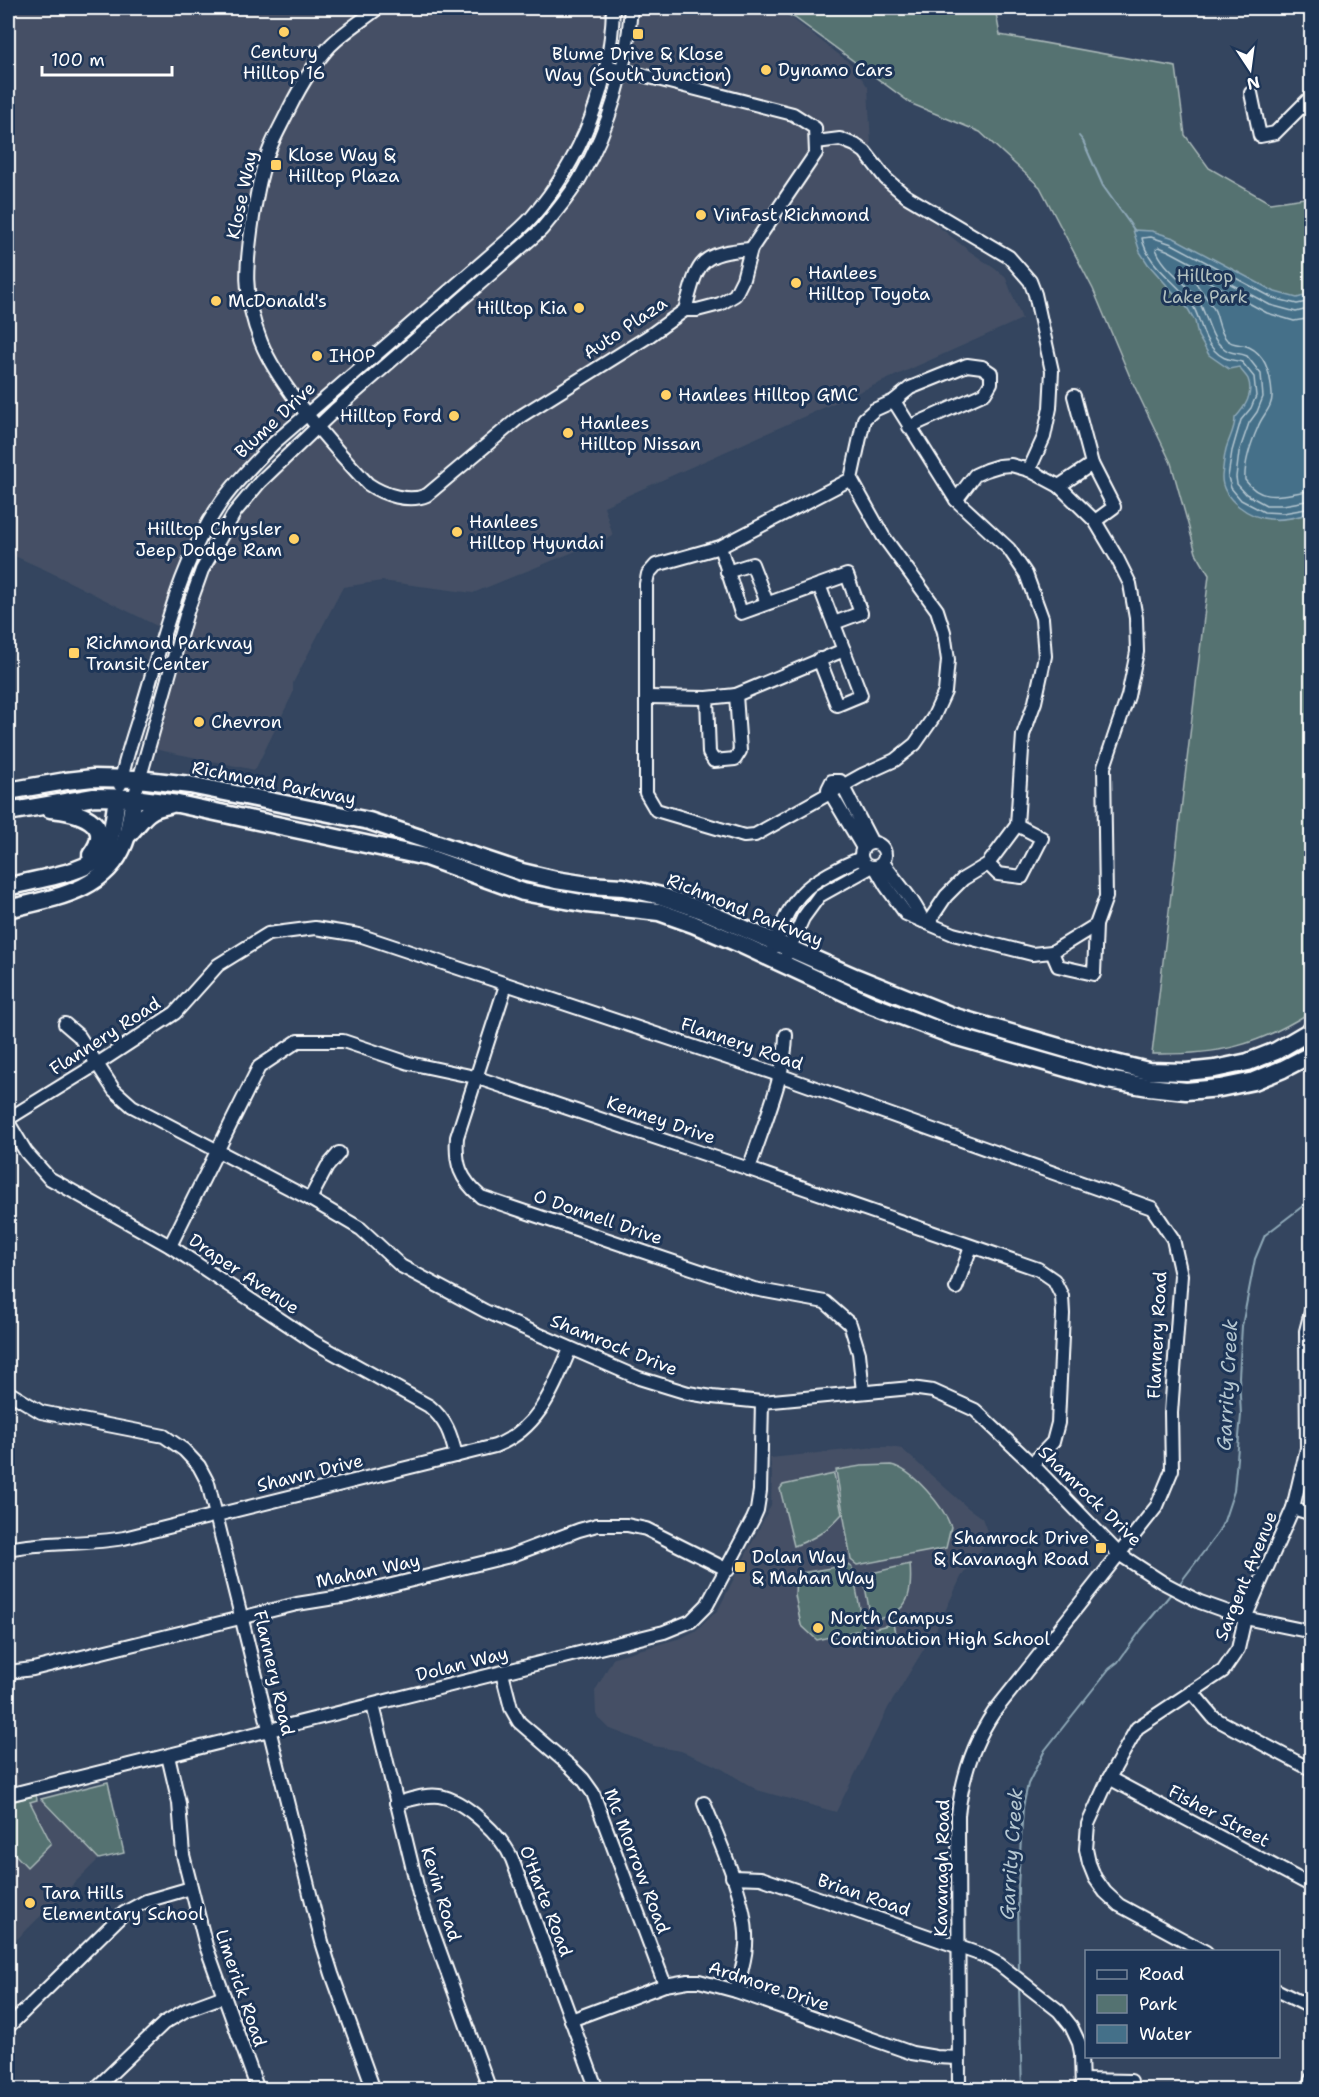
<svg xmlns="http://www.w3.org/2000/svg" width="1319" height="2097" viewBox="0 0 1319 2097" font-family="'Shantell Sans',sans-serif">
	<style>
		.built { fill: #445065 }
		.green { fill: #547271; stroke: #aab8b8; stroke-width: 1.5 }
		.water { fill: #447089; stroke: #8fa9b8; stroke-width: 1.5 }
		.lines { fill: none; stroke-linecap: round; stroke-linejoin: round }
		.shore { stroke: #b4c6d0; stroke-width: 1.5 }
		.stream { stroke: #8fa9b8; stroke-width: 2 }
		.minor-casing { stroke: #fff; stroke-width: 16 }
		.highway-casing { stroke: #fff; stroke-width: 21 }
		.minor { stroke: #1d3557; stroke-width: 12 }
		.highway { stroke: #1d3557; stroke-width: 16 }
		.poi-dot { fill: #ffd166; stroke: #1d3557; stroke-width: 2 }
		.labels { text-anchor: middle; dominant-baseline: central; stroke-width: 6; stroke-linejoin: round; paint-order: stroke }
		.poi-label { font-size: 18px; fill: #fff; stroke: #1d3557; text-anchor: start }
		.street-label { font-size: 18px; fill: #fff; stroke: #1d3557 }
		.park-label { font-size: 18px; fill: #b2c0bf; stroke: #1d3557 }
		.water-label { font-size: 20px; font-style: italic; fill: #b4c6d0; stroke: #1d3557 }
	</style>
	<rect width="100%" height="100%" fill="#34455f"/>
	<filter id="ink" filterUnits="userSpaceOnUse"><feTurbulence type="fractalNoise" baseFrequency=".0167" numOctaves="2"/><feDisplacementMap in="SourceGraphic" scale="12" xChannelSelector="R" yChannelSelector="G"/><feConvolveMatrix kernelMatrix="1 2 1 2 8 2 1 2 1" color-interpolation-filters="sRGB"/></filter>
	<g filter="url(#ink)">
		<g class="built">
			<path d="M8 8H609L608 68 579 139 532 213 370 354 253 452 215 502 161 628 48 571 8 553Z"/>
			<path d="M632 8H769L793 19 851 64 868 87 871 145 866 169 968 250 1005 276 1022 319 604 506 613 536 473 593 382 581 343 587 293 683V693L255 770 149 748 186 625 232 525 252 497 322 427 534 242 587 174 627 73Z"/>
			<path d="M1064 8H1172L1121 12Z"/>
			<path d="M876 1447H891L902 1449 968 1508 982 1518 988 1534 986 1543 961 1577 939 1624 888 1708 836 1812 757 1790 717 1766 681 1751 654 1746 608 1728 598 1718 596 1714 595 1691 614 1657 681 1638 695 1631 718 1610 771 1505 772 1474 770 1458Z"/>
			<path d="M8 1752 15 1766 19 1783 8 1786Z"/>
			<path d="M36 1795 37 1800 41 1799 99 1859 8 1948V1803Z"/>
		</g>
		<g class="green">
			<path d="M773 8H995L1000 35 1176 67 1185 135 1209 168 1270 203 1311 197 1312 1011C1256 1047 1218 1055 1152 1054L1209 575 1196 553 1171 463 1130 377 1093 289 1040 187 980 132 912 104 795 18Z"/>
			<path d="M891 1465C912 1469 944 1507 951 1527L946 1548 857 1565 851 1560 836 1470 861 1466Z"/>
			<path d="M834 1474 842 1514C827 1531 814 1539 794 1546L780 1489 783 1485Z"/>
			<path d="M910 1564C913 1598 907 1615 871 1620L863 1575Z"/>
			<path d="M848 1565 852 1568 864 1629 817 1640 801 1625 795 1595 796 1574Z"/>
			<path d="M893 1624 896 1636 864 1643 862 1631Z"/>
			<path d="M108 1782 124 1853 99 1859 41 1799Z"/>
			<path d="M36 1795 37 1800 30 1802 51 1843 27 1867 8 1847V1803Z"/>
		</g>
		<path class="water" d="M1133 230 1152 231 1174 238 1275 292 1297 298 1311 294V513C1299 516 1284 521 1270 519 1250 518 1221 499 1222 476 1223 468 1224 457 1226 449 1229 438 1235 429 1235 418 1245 407 1254 394 1248 379 1246 375 1241 371 1239 367L1229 369 1209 355 1198 336 1195 321 1188 309 1148 264 1140 252Z"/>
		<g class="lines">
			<g class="shore">
				<path d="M1312 301 1297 304 1273 298 1172 244 1151 237 1142 238C1147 266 1178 282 1192 304 1201 319 1202 338 1214 350 1224 361 1231 359 1242 362L1254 377 1256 396 1251 408 1241 420 1232 451 1228 477 1231 488 1241 500 1264 512 1283 513 1312 508"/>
				<path d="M1312 308 1296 312 1270 305 1169 251 1159 247 1156 249C1163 269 1187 282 1198 300 1207 314 1210 337 1221 346 1232 356 1236 351 1247 356L1261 374 1263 397 1257 412 1249 423 1239 452 1236 477 1237 484 1246 494 1266 505H1283L1312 500"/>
				<path d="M1312 318 1294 321 1267 313 1197 275 1193 277C1197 288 1209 299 1215 311 1219 321 1219 332 1227 340 1234 346 1241 343 1249 347 1266 355 1271 376 1272 394 1273 408 1262 415 1258 427 1251 443 1244 462 1245 480 1264 506 1286 492 1312 491"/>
			</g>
			<g class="stream">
				<path d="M1079 136 1083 141 1103 186 1135 231"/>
				<path d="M1180 1583 1218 1533 1224 1521 1234 1491 1241 1415 1239 1377 1242 1326 1255 1259 1265 1235 1312 1199"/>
				<path d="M1019 1975 1018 1886 1023 1807 1028 1784 1045 1750 1109 1669 1118 1662 1141 1630 1170 1595"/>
				<path d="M1019 1987 1022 2090"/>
			</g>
			<defs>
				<g id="minor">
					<path d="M378 8C363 20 345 31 331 45 314 63 300 87 289 109 283 122 276 134 271 146 261 169 257 193 253 217 246 265 242 295 261 342 279 387 335 449 368 484 384 495 409 503 427 495L521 416 649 336 685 310H697L720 304 735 295 743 279 751 249 816 153 815 128 793 114 607 66"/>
					<path d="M1251 93 1260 136 1275 133 1312 96"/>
					<path d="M816 142 840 139 855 145 865 152 886 179 906 196 1009 257 1030 281 1035 294 1052 371 1050 408 1044 437 1029 470"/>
					<path d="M685 310C698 262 698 253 751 249"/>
					<path d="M1074 396 1092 464 1114 507 1095 521"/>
					<path d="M894 401 956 500 1009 549 1026 574 1042 618 1045 656 1035 702 1023 735 1017 825 988 864 963 879 946 896 928 923"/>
					<path d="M851 479 883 536 937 610 944 632 948 660 945 692 933 718 915 744 895 760 862 775 755 835 744 836 656 810 646 793V584L648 574 656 565 720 547Z"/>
					<path d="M851 479 864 419 874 410 894 401 910 388 967 365 982 367 991 373V383L985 393 909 427"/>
					<path d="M1059 486 1092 464"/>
					<path d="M720 547 741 613 847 575 861 613 834 623"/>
					<path d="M727 572 752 564 767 603"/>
					<path d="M819 659 837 705 861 695 819 585"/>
					<path d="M647 697 707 698 736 695 844 650"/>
					<path d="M707 698 709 753 714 761 735 759 740 751 736 695"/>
					<path d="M120 785C126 753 139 720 148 688 167 624 183 557 222 501 237 480 256 461 274 443L501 246C511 237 522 228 531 218 582 160 611 84 613 8"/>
					<path d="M134 798 187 612 202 570 235 512 260 482 335 410 541 230C555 213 569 197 580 178 610 126 627 67 631 8"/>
					<circle cx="873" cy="855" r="12"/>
					<path d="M863 848 828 789 832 781H840L872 843"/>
					<path d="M883 862C896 882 914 899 923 921"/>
					<path d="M988 864 998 874 1022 877 1042 838 1017 825"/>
					<path d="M875 867 886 886 906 914 953 934 1032 954 1052 952 1096 925 1106 897 1104 767 1128 696 1137 652 1136 618 1130 584 1117 558 1095 521 1059 486 1029 470 1011 465 999 466 986 470 975 475 956 500"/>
					<path d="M773 948C780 929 788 908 801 894 813 880 844 865 861 858"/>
					<path d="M1052 952 1058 966 1094 974 1096 925"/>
					<path d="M787 954 803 918 819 896 871 867"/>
					<path d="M506 985 457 1137C455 1164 460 1179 481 1197L754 1289 825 1302 850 1324 859 1353 863 1392"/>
					<path d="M65 1024 79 1036 114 1090 132 1106 310 1199 361 1229 401 1266 485 1311 639 1378 688 1393 712 1397 762 1402 911 1388 933 1391 975 1410 1032 1464 1119 1554 1162 1582 1200 1602 1245 1618 1312 1632"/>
					<path d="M8 1119 97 1064 175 1013 218 965 268 934 315 928 359 935 779 1075 1152 1208 1173 1239 1181 1275 1171 1413 1172 1470 1157 1506 994 1712C973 1743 962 1777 958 1815L959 2090"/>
					<path d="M8 1122 26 1152 49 1178 170 1246 314 1342 429 1406C446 1420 451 1434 456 1456"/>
					<path d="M749 1169C761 1131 786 1074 786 1035"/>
					<path d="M310 1199 327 1167 339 1153"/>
					<path d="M170 1246 259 1067 298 1041H343L409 1063 475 1077 749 1169 1038 1269 1054 1280 1062 1296 1063 1314 1058 1423 1053 1442 1032 1464"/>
					<path d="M956 1288 971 1247"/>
					<path d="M8 1392 41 1412 164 1436 184 1450 199 1466 208 1483 322 1942 332 1974 374 2090"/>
					<path d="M1293 1508 1312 1514"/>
					<path d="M8 1549C46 1541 86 1545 124 1538L495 1446C539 1429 553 1389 570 1349"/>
					<path d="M8 1672 33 1669 297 1604 347 1596 510 1556 579 1530 597 1525H627L646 1529 728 1570"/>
					<path d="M502 1673 511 1708 519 1722 571 1767 583 1779 593 1793 665 1985"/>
					<path d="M1193 1693 1214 1718 1312 1770"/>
					<path d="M373 1705 419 1894 490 2090"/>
					<path d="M168 1756 179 1803 183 1855 206 1946 258 2090"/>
					<path d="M1109 1778 1312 1886"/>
					<path d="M8 1795 664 1632 691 1621 707 1605 753 1519 757 1510 760 1491 762 1402"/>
					<path d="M396 1803C410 1800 425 1794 439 1796 465 1800 502 1836 512 1859L597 2090"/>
					<path d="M704 1803C720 1844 749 1902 746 1946 745 1961 740 1976 736 1991"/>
					<path d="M732 1877 761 1878 982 1955 999 1964 1059 2011 1071 2026 1079 2043 1081 2053 1082 2090"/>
					<path d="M1206 1952 1119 1905 1105 1892 1095 1878 1089 1863 1086 1849 1088 1824 1109 1778 1137 1728 1223 1671 1238 1649 1245 1618 1293 1508 1307 1448 1306 1331 1312 1308"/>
					<path d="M1278 1991 1312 2008"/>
					<path d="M571 2020 665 1985 688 1981H699L736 1991 912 2053 936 2057 958 2058"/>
					<path d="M8 2027 124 1913 146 1901 191 1888"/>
					<path d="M1082 2080 1131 2081"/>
					<path d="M94 2090 164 2023 186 2010 224 1996"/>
					<path d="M1306 2090 1312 2078"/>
				</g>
				<g id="highway">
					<path d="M8 791 66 781 93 778 138 779 190 785 369 821 522 872 556 880 588 885 623 887 661 896 702 910 855 977 952 1016 1111 1062 1148 1071 1186 1072 1215 1069 1248 1062 1276 1051 1312 1030"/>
					<path d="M50 809C75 811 117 821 91 855"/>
					<path d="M8 812 94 797 134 798 178 804 426 857 523 892 587 904 659 912 693 924 740 944 872 1005 954 1036 1108 1080 1149 1087 1186 1091 1220 1088 1254 1081 1283 1069 1312 1054"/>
					<path d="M129 834C145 817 144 810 169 805"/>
					<path d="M8 887C33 879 88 874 103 853 113 838 114 816 117 798"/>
					<path d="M8 909C52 898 105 892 124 844 130 830 131 813 134 798"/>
				</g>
			</defs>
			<use href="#minor" class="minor-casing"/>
			<use href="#highway" class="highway-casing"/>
			<use href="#minor" class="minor"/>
			<use href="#highway" class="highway"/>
		</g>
	</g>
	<g class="poi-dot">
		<circle cx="284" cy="32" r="6"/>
		<rect x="632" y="28" width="12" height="12" rx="3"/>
		<circle cx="766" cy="70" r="6"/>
		<rect x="270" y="159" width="12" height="12" rx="3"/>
		<circle cx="701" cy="215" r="6"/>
		<circle cx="796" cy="283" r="6"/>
		<circle cx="216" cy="301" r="6"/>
		<circle cx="579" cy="308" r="6"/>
		<circle cx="317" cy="356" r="6"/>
		<circle cx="666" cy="395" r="6"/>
		<circle cx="454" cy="416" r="6"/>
		<circle cx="568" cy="433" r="6"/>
		<circle cx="457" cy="532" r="6"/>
		<circle cx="294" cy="539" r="6"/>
		<rect x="68" y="647" width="12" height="12" rx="3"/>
		<circle cx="199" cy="722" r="6"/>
		<rect x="1095" y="1542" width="12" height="12" rx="3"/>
		<rect x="734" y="1561" width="12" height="12" rx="3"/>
		<circle cx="818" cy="1628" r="6"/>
		<circle cx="30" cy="1903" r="6"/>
	</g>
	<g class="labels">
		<g class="poi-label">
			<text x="284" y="52" text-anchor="middle">Century<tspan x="284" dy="21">Hilltop 16</tspan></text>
			<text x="638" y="54" text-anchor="middle">Blume Drive &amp; Klose<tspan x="638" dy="21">Way (South Junction)</tspan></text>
			<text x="778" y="70">Dynamo Cars</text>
			<text x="288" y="155">Klose Way &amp;<tspan x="288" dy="21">Hilltop Plaza</tspan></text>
			<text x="713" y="215">VinFast Richmond</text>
			<text x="808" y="273">Hanlees<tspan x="808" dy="21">Hilltop Toyota</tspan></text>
			<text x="228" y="301">McDonald's</text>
			<text x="567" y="308" text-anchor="end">Hilltop Kia</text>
			<text x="329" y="356">IHOP</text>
			<text x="678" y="395">Hanlees Hilltop GMC</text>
			<text x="442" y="416" text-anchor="end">Hilltop Ford</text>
			<text x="580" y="423">Hanlees<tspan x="580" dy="21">Hilltop Nissan</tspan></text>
			<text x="469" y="522">Hanlees<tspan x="469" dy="21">Hilltop Hyundai</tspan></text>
			<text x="282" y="529" text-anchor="end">Hilltop Chrysler<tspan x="282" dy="21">Jeep Dodge Ram</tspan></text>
			<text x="86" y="643">Richmond Parkway<tspan x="86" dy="21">Transit Center</tspan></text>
			<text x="211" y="722">Chevron</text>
			<text x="1089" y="1538" text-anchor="end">Shamrock Drive<tspan x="1089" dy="21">&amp; Kavanagh Road</tspan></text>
			<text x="752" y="1557">Dolan Way<tspan x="752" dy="21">&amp; Mahan Way</tspan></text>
			<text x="830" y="1618">North Campus<tspan x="830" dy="21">Continuation High School</tspan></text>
			<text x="42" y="1893">Tara Hills<tspan x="42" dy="21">Elementary School</tspan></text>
		</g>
		<g class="street-label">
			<text transform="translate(242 195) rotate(-78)">Klose Way</text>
			<text transform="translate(625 328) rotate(-34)">Auto Plaza</text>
			<text transform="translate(275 420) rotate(-43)">Blume Drive</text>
			<text transform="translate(274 783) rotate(11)">Richmond Parkway</text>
			<text transform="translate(745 910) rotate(22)">Richmond Parkway</text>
			<text transform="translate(105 1036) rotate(-33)">Flannery Road</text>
			<text transform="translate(742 1044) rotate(19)">Flannery Road</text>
			<text transform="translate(661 1120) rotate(19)">Kenney Drive</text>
			<text transform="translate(598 1217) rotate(19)">O Donnell Drive</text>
			<text transform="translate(244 1274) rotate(34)">Draper Avenue</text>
			<text transform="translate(1157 1335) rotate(-87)">Flannery Road</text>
			<text transform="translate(614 1345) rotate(22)">Shamrock Drive</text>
			<text transform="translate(310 1473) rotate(-14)">Shawn Drive</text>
			<text transform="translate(1090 1496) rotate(44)">Shamrock Drive</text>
			<text transform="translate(368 1571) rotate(-12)">Mahan Way</text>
			<text transform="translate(1246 1576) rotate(-68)">Sargent Avenue</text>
			<text transform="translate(462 1664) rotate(-14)">Dolan Way</text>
			<text transform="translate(274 1673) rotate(77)">Flannery Road</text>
			<text transform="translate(1219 1816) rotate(28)">Fisher Street</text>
			<text transform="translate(637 1861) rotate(69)">Mc Morrow Road</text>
			<text transform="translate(942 1868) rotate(-89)">Kavanagh Road</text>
			<text transform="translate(441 1894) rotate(73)">Kevin Road</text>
			<text transform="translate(864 1895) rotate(19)">Brian Road</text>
			<text transform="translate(546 1901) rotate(69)">O'Harte Road</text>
			<text transform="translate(769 1986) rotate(18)">Ardmore Drive</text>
			<text transform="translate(241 1988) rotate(71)">Limerick Road</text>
		</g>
		<g class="park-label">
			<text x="1205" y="276">Hilltop<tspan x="1205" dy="21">Lake Park</tspan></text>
		</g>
		<g class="water-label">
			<text transform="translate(1227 1385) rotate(-87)">Garrity Creek</text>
			<text transform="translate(1011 1854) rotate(-86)">Garrity Creek</text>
		</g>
	</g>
	<rect width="1319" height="2097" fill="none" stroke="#1d3557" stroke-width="30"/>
	<rect x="15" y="15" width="1289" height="2067" fill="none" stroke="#fff" stroke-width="2" filter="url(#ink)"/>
	<rect x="1085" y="1950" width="195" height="108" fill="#1d3557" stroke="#77869a" stroke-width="1.5"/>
	<rect x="1097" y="1970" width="30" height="9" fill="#1d3557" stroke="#77869a" stroke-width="1.5"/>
	<text x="1139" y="1980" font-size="18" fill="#ffffff">Road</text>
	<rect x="1097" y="1995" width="30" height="18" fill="#547271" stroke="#77869a" stroke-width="1.5"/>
	<text x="1139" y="2010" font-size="18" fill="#ffffff">Park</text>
	<rect x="1097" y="2025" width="30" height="18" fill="#447089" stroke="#77869a" stroke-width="1.5"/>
	<text x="1139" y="2040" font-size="18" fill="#ffffff">Water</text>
	<g transform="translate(1250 69) rotate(167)" stroke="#1d3557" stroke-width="4.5" paint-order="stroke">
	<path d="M0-4.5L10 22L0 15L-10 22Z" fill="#ffffff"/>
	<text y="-9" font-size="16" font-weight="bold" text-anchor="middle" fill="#ffffff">N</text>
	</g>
	<path d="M42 66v9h130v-9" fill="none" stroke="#ffffff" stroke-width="3"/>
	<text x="51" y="66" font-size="18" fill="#ffffff" stroke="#1d3557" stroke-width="4.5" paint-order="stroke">100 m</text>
</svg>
